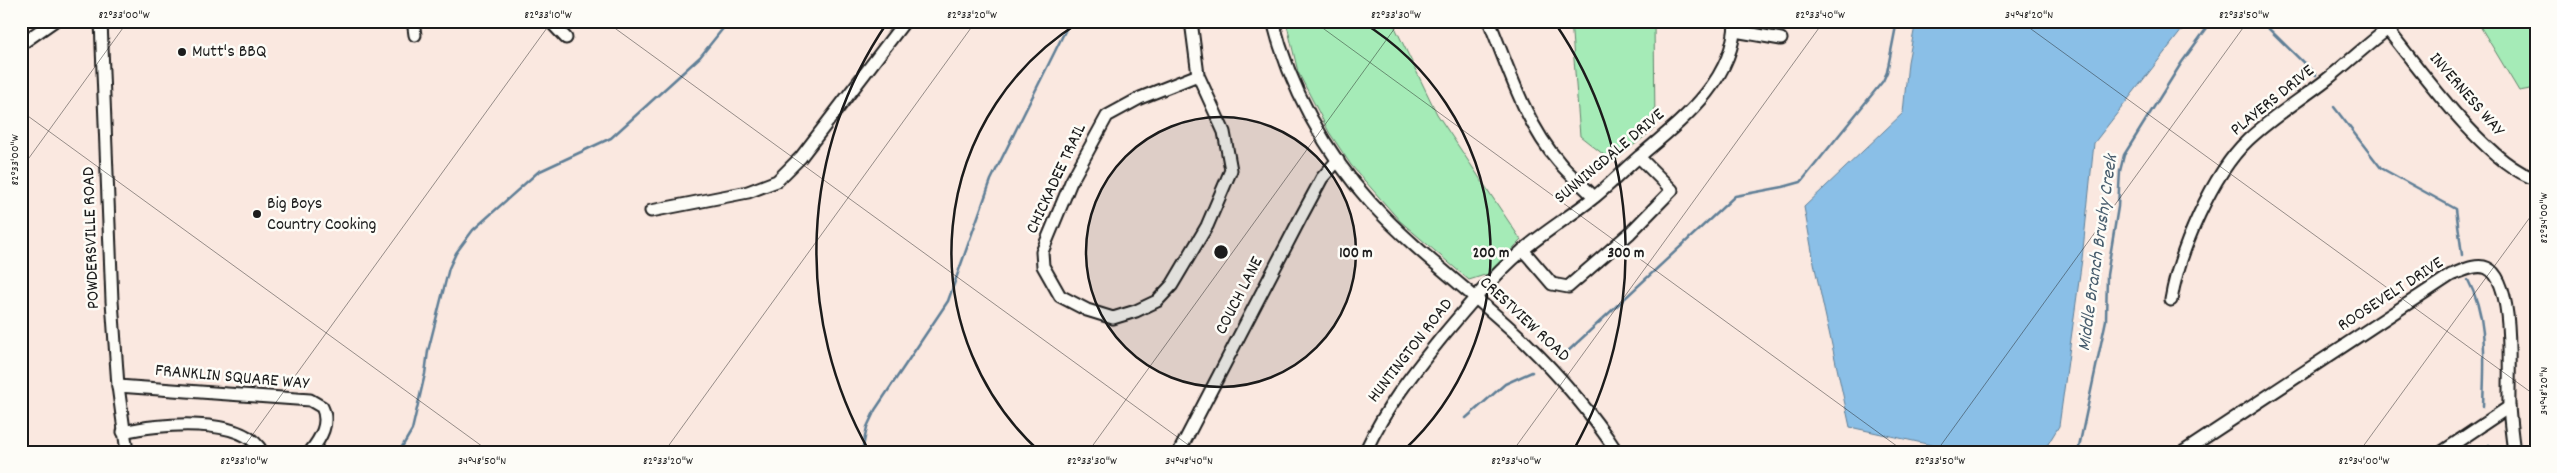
<svg xmlns="http://www.w3.org/2000/svg" width="2557" height="473" viewBox="0 0 2557 473" font-family="Dekko,sans-serif">
	<style>
		.green { fill: #a5ebb7; stroke: #60846a }
		.water { fill: #8abfe7; stroke: #5e7e96 }
		.lines { fill: none; stroke-linecap: round; stroke-linejoin: round }
		.stream { stroke: #5e7e96; stroke-width: 2.5 }
		.minor-casing { stroke: #1c1c1c; stroke-width: 15 }
		.minor { stroke: #fdfcf7; stroke-width: 11 }
		.ticks { fill: none; stroke: #1c1c1c; stroke-width: 1; stroke-opacity: 0.45 }
		.ring { fill: none; stroke: #1c1c1c; stroke-width: 2.5 }
		.poi-dot { fill: #1c1c1c; stroke: #fdfcf7; stroke-width: 2 }
		.labels { text-anchor: middle; dominant-baseline: central; stroke-width: 5; stroke-linejoin: round; paint-order: stroke }
		.poi-label { font-size: 18px; fill: #1c1c1c; stroke: #fdfcf7; text-anchor: start }
		.street-label { font-size: 18px; fill: #1c1c1c; stroke: #fdfcf7 }
		.water-label { font-size: 19px; font-style: italic; fill: #485d6d; stroke: #fdfcf7 }
		.centre { fill: #1c1c1c; stroke: #fdfcf7; stroke-width: 2.5 }
		.ring-label { font-size: 15px; text-anchor: middle; font-weight: bold; fill: #1c1c1c; stroke: #fdfcf7; stroke-width: 5; stroke-linejoin: round; paint-order: stroke }
		.neatline { fill: none; stroke: #1c1c1c; stroke-width: 2 }
		.ticks-label { font-size: 12px; text-anchor: middle; fill: #1c1c1c }
	</style>
	<rect width="100%" height="100%" fill="#fae8e0"/>
	<filter id="ink" filterUnits="userSpaceOnUse"><feTurbulence type="fractalNoise" baseFrequency=".02" numOctaves="2"/><feDisplacementMap in="SourceGraphic" scale="10" xChannelSelector="R" yChannelSelector="G"/><feConvolveMatrix kernelMatrix="1 2 1 2 8 2 1 2 1" color-interpolation-filters="sRGB"/></filter>
	<g filter="url(#ink)">
		<g class="green">
			<path d="M1286 21H1392L1437 114 1521 240 1488 274 1469 280 1400 221 1351 165 1329 132 1298 72Z"/>
			<path d="M1571 21H1654L1655 128 1613 162 1580 136Z"/>
			<path d="M2477 21H2536V88L2519 91Z"/>
		</g>
		<path class="water" d="M1916 21H2189L2094 143 2082 259 2059 426 2048 444 2039 452H1963L1850 427 1815 268 1804 207 1903 113 1908 62Z"/>
		<g class="lines">
			<g class="stream">
				<path d="M2255 21 2263 23 2316 75"/>
				<path d="M2334 107 2381 168 2456 209 2462 255"/>
				<path d="M2468 280C2489 319 2484 364 2483 407"/>
				<path d="M1566 353 1735 196 1783 187 1801 182 1883 81 1887 72 1897 21"/>
				<path d="M1466 418 1505 384 1532 372"/>
				<path d="M2489 445V452"/>
				<path d="M399 452 412 430 425 374 428 351 449 268 456 253 473 230 538 172 611 138 700 57 729 21"/>
				<path d="M862 452 867 427 875 410 948 301 991 180 1070 21"/>
				<path d="M2078 452 2106 320 2107 275 2118 207 2120 171 2124 155 2182 62 2212 21"/>
			</g>
			<defs>
				<g id="minor">
					<path d="M101 21 112 301 118 386 127 452"/>
					<path d="M413 21 415 35"/>
					<path d="M550 21 566 38"/>
					<path d="M1191 21 1198 75 1224 132 1231 170 1207 226 1172 285 1157 301 1136 311 1113 318 1087 310 1060 296 1043 266 1042 252 1071 182 1107 116 1140 98 1198 75"/>
					<path d="M1273 21C1289 86 1326 154 1371 203 1418 254 1475 294 1525 342 1560 376 1590 411 1617 452"/>
					<path d="M1489 21C1508 67 1526 125 1559 162 1569 175 1583 185 1594 197"/>
					<path d="M2381 21C2416 64 2485 164 2536 179"/>
					<path d="M1735 31 1781 39"/>
					<path d="M21 44 54 21"/>
					<path d="M651 211 748 192 777 181 801 157 905 21"/>
					<path d="M1523 250 1552 284 1568 287 1630 233 1672 190 1639 157"/>
					<path d="M2171 300C2179 252 2212 174 2248 140 2271 118 2300 100 2326 80 2347 64 2366 45 2388 29"/>
					<path d="M118 386 310 400 322 407C330 423 321 438 310 452"/>
					<path d="M123 432C157 424 243 415 262 452"/>
					<path d="M1179 452 1301 217 1322 178 1338 160"/>
					<path d="M1371 452 1366 450C1386 407 1413 373 1442 337 1467 307 1492 277 1522 251 1544 232 1569 217 1592 199 1609 186 1623 170 1640 156 1681 121 1734 81 1735 21"/>
					<path d="M2183 452 2451 275C2460 272 2476 263 2487 268 2516 281 2508 378 2509 406 2510 421 2512 437 2514 452"/>
					<path d="M2442 452 2509 407"/>
				</g>
			</defs>
			<use href="#minor" class="minor-casing"/>
			<use href="#minor" class="minor"/>
		</g>
	</g>
	<path class="ticks" d="M605 21 1198 452M1313 21 1905 452M2020 21 2536 396M21 111 490 452M21 169 128 21M240 452 552 21M664 452 976 21M1088 452 1400 21M1512 452 1824 21M1936 452 2248 21M2359 452 2536 209"/>
	<circle cx="1221" cy="252" r="135" fill="#1c1c1c" fill-opacity=".12"/>
	<g class="ring">
		<circle cx="1221" cy="252" r="135"/>
		<path d="M1039 451A270 270 0 0 1 1080 22M1362 22A270 270 0 0 1 1403 451"/>
		<path d="M869 451A405 405 0 0 1 887 23M1555 23A405 405 0 0 1 1573 451"/>
	</g>
	<g class="poi-dot">
		<circle cx="182" cy="52" r="5"/>
		<circle cx="257" cy="214" r="5"/>
	</g>
	<g class="labels">
		<g class="poi-label">
			<text x="192" y="52">Mutt's BBQ</text>
			<text x="267" y="204">Big Boys<tspan x="267" dy="21">Country Cooking</tspan></text>
		</g>
		<g class="street-label">
			<text transform="translate(2466 95) rotate(49)">INVERNESS WAY</text>
			<text transform="translate(2273 101) rotate(-39)">PLAYERS DRIVE</text>
			<text transform="translate(1610 157) rotate(-40)">SUNNINGDALE DRIVE</text>
			<text transform="translate(1057 179) rotate(-65)">CHICKADEE TRAIL</text>
			<text transform="translate(92 238) rotate(-92)">POWDERSVILLE ROAD</text>
			<text transform="translate(2391 295) rotate(-33)">ROOSEVELT DRIVE</text>
			<text transform="translate(1240 296) rotate(-63)">COUCH LANE</text>
			<text transform="translate(1524 320) rotate(43)">CRESTVIEW ROAD</text>
			<text transform="translate(1411 351) rotate(-52)">HUNTINGTON ROAD</text>
			<text transform="translate(232 378) rotate(5)">FRANKLIN SQUARE WAY</text>
		</g>
		<g class="water-label">
			<text transform="translate(2099 253) rotate(-82)">Middle Branch Brushy Creek</text>
		</g>
	</g>
	<circle cx="1221" cy="252" r="8" class="centre"/>
	<g class="ring-label">
		<text x="1356" y="257">100 m</text>
		<text x="1491" y="257">200 m</text>
		<text x="1626" y="257">300 m</text>
	</g>
	<rect width="2557" height="473" fill="none" stroke="#fdfcf7" stroke-width="55"/>
	<rect x="28" y="28" width="2502" height="418" class="neatline"/>
	<g class="ticks-label">
		<text x="124" y="18">82°33'00"W</text>
		<text x="548" y="18">82°33'10"W</text>
		<text x="972" y="18">82°33'20"W</text>
		<text x="1396" y="18">82°33'30"W</text>
		<text x="1820" y="18">82°33'40"W</text>
		<text x="2029" y="18">34°48'20"N</text>
		<text x="2244" y="18">82°33'50"W</text>
		<text transform="translate(14 160) rotate(-90)" y="4">82°33'00"W</text>
		<text transform="translate(2543 218) rotate(-90)" y="4">82°34'00"W</text>
		<text transform="translate(2543 391) rotate(-90)" y="4">34°48'20"N</text>
		<text x="244" y="464">82°33'10"W</text>
		<text x="482" y="464">34°48'50"N</text>
		<text x="668" y="464">82°33'20"W</text>
		<text x="1092" y="464">82°33'30"W</text>
		<text x="1189" y="464">34°48'40"N</text>
		<text x="1516" y="464">82°33'40"W</text>
		<text x="1940" y="464">82°33'50"W</text>
		<text x="2364" y="464">82°34'00"W</text>
	</g>
</svg>
